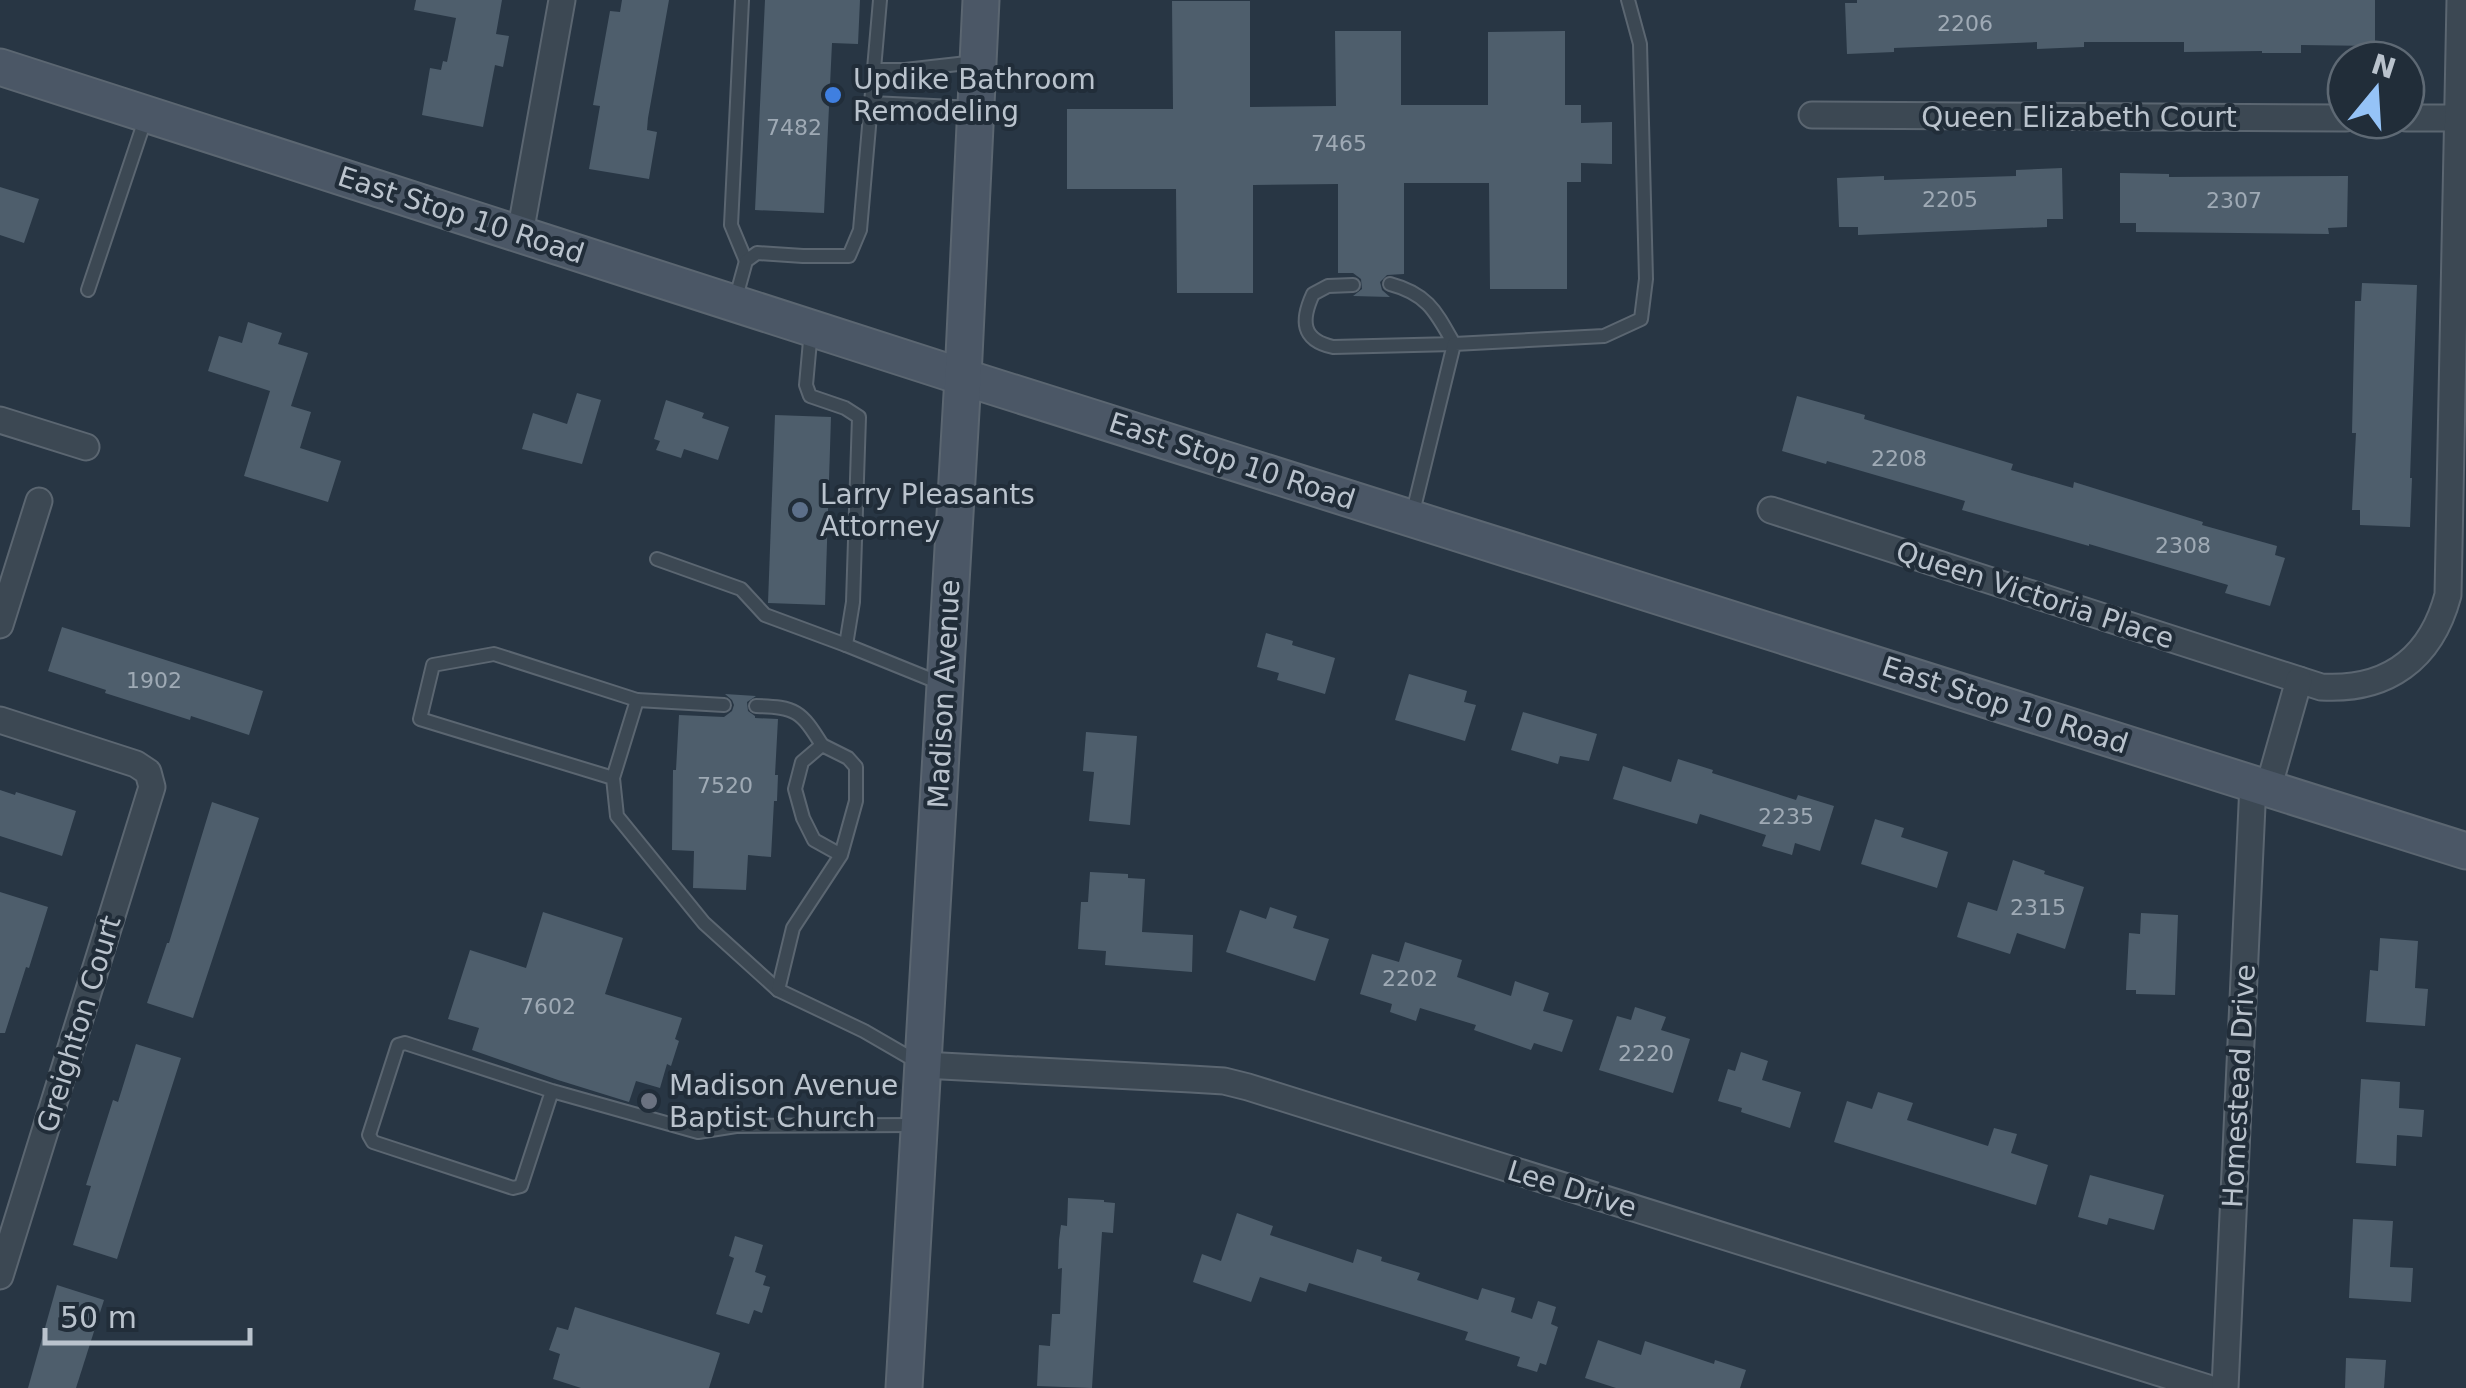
<svg xmlns="http://www.w3.org/2000/svg" width="2466" height="1388" viewBox="0 0 2466 1388" font-family="'DejaVu Sans',sans-serif">
	<style>
		.building { fill: #4e5e6c }
		.lines { fill: none; stroke-linecap: round; stroke-linejoin: round }
		.lane-casing { stroke: #5b6671; stroke-width: 16 }
		.street-casing { stroke: #5b6671; stroke-width: 29 }
		.secondary-casing { stroke: #5b6671; stroke-width: 39 }
		.lane { stroke: #3c4853; stroke-width: 12 }
		.street { stroke: #3c4853; stroke-width: 25 }
		.secondary { stroke: #4b5766; stroke-width: 35 }
		.shop-dot { fill: #3f7fe0; stroke: #212d39; stroke-width: 4 }
		.service-dot { fill: #5c6f8a; stroke: #212d39; stroke-width: 4 }
		.worship-dot { fill: #6b7280; stroke: #212d39; stroke-width: 4 }
		.labels { text-anchor: middle; dominant-baseline: central; stroke-width: 8; stroke-linejoin: round; paint-order: stroke }
		.number-label { font-size: 22px; fill: #9faab5 }
		.poi-label { font-size: 28px; fill: #bac3cd; stroke: #212d39; text-anchor: start }
		.street-label { font-size: 28px; fill: #bac3cd; stroke: #212d39 }
	</style>
	<rect width="100%" height="100%" fill="#283644"/>
	<g class="building">
		<path d="M416 0H502L496 34 509 36 503 67 495 65 483 127 422 115 430 68 441 70 443 61 447 62 456 18 414 10Z"/>
		<path d="M622 0H669L648 118 647 130 657 132 649 179 589 169 600 106 593 105 610 11 620 12Z"/>
		<path d="M765 0H860L858 44 832 43 824 213 755 210Z"/>
		<path d="M1857 0H2375V46L2301 45V53H2262V51L2184 52V42H2084V47L2037 49V42L1894 48V52L1847 54 1845 3H1857Z"/>
		<path d="M1172 1H1250V107L1336 106 1335 31H1401V105H1488V32L1565 31V105H1581V123L1612 122V164L1581 163V182H1567V289H1490L1489 183H1404V274L1387 275 1380 282 1382 290 1390 297 1353 296 1362 289 1361 279 1353 273H1338V184L1253 185V293H1177L1176 189H1067V109H1173Z"/>
		<path d="M2062 168 2063 219H2047V227L1858 235V227H1839L1837 178 1884 176V180L2016 176V170Z"/>
		<path d="M2120 173 2169 174V177L2348 176 2347 227 2328 228 2329 234 2136 232V223H2120Z"/>
		<path d="M0 187 39 199 24 243 0 235Z"/>
		<path d="M2362 283 2417 285 2410 478H2412L2410 527 2360 525V510H2352L2356 433H2352L2355 301H2361Z"/>
		<path d="M248 322 282 333 278 344 308 353 291 406 311 412 300 448 341 461 328 502 244 476 270 391 208 371 219 336 242 343Z"/>
		<path d="M577 393 601 400 582 464 522 449 533 413 567 424Z"/>
		<path d="M1797 396 1865 415 1864 419 2013 464 2011 470 2073 488 2074 482 2203 522 2202 525 2277 546 2275 555 2285 558 2270 606 2225 593 2228 585 2089 544V546L1962 510 1965 501 1827 461 1826 464 1782 451Z"/>
		<path d="M666 400 704 413 702 418 729 427 718 460 684 449 681 458 656 450 660 441 654 439Z"/>
		<path d="M775 415 831 417 825 605 768 603Z"/>
		<path d="M62 627 263 691 249 735 191 716 190 720 105 693 106 690 48 671Z"/>
		<path d="M1266 633 1293 641 1292 645 1335 658 1325 694 1277 680 1279 673 1257 667Z"/>
		<path d="M1409 674 1467 691 1464 702 1476 705 1465 741 1395 720Z"/>
		<path d="M725 694 756 696 747 702 748 711 755 716V718L778 719 775 775H778L777 801H774L771 857 748 855 746 890 693 888 694 851 672 850 673 770H676L679 715 724 717 732 711 734 705 732 700Z"/>
		<path d="M1523 712 1597 734 1589 761 1560 756 1558 764 1511 750Z"/>
		<path d="M1086 732 1137 736 1130 825 1089 821 1094 772 1083 771Z"/>
		<path d="M1678 759 1713 770 1712 773 1796 800 1798 795 1834 806 1820 851 1795 843 1792 855 1762 846 1766 835 1700 814 1697 824 1613 799 1623 766 1671 782Z"/>
		<path d="M0 790 15 795 16 792 76 811 62 856 0 836Z"/>
		<path d="M212 802 259 818 193 1018 147 1003 167 943H169Z"/>
		<path d="M1875 819 1904 828 1901 837 1948 852 1937 888 1861 864Z"/>
		<path d="M2013 860 2045 871 2044 874 2084 887 2065 949 2017 933 2010 954 1957 937 1968 902 1997 911Z"/>
		<path d="M1090 872 1128 874V878L1145 879 1142 932 1193 935 1192 972 1105 965 1106 951 1078 949 1081 902H1088Z"/>
		<path d="M0 892 48 907 29 968 26 967 5 1033H0Z"/>
		<path d="M1270 907 1297 916 1293 928 1329 939 1315 981 1226 952 1240 910 1266 919Z"/>
		<path d="M543 912 623 938 605 994 682 1018 675 1039 679 1041 671 1066 667 1064 660 1088 636 1081 629 1102 558 1080 472 1050 479 1028 448 1019 470 950 526 968Z"/>
		<path d="M2141 913 2178 915 2175 995 2136 994V990H2126L2129 933 2140 934Z"/>
		<path d="M2380 938 2418 941 2415 988 2428 989 2425 1026 2366 1022 2370 970 2378 971Z"/>
		<path d="M1405 942 1462 960 1457 977 1511 996 1515 981 1549 993 1543 1011 1573 1020 1562 1052 1534 1043 1531 1050 1474 1030 1476 1025 1420 1008 1416 1021 1390 1012 1392 1004 1360 994 1372 954 1399 962Z"/>
		<path d="M1635 1007 1666 1017 1661 1030 1690 1039 1673 1093 1599 1070 1617 1016 1631 1020Z"/>
		<path d="M136 1044 181 1058 117 1259 73 1245 91 1186 86 1185 113 1100 118 1102Z"/>
		<path d="M1741 1052 1768 1061 1762 1080 1801 1092 1790 1128 1741 1112 1742 1108 1718 1101 1728 1069 1735 1071Z"/>
		<path d="M2361 1079 2400 1082 2399 1108 2424 1110 2422 1137 2397 1135 2396 1166 2356 1163Z"/>
		<path d="M1878 1092 1913 1103 1907 1120 1988 1146 1994 1128 2017 1134 2011 1153 2048 1165 2036 1205 1834 1142 1847 1101 1872 1109Z"/>
		<path d="M2090 1175 2164 1195 2154 1230 2109 1218 2107 1225 2078 1217Z"/>
		<path d="M1068 1198 1104 1200V1202L1115 1203 1113 1233 1102 1232 1092 1388 1037 1386 1039 1345 1050 1346 1052 1314H1060L1062 1268 1058 1269 1059 1240 1061 1225 1067 1226Z"/>
		<path d="M1237 1213 1273 1226 1270 1235 1353 1263 1357 1249 1382 1257 1381 1261 1420 1273 1417 1280 1478 1300 1482 1288 1515 1298 1511 1312 1532 1319 1538 1301 1556 1307 1551 1324 1558 1327 1546 1365 1540 1363 1537 1372 1517 1366 1520 1357 1465 1340 1468 1332 1309 1283 1306 1292 1260 1277 1251 1302 1193 1282 1202 1254 1221 1261Z"/>
		<path d="M2353 1219 2393 1221 2390 1267 2413 1268 2411 1302 2349 1298Z"/>
		<path d="M735 1236 763 1245 755 1272 766 1276 763 1285 770 1287 762 1313 754 1310 749 1324 716 1314 734 1258 729 1256Z"/>
		<path d="M57 1285 104 1300 76 1388H28Z"/>
		<path d="M575 1307 720 1353 709 1388H581L553 1379 560 1354 549 1350 557 1327 568 1330Z"/>
		<path d="M1598 1340 1641 1355 1645 1341 1714 1364 1715 1360 1746 1370 1740 1388H1616L1585 1378Z"/>
		<path d="M2346 1358 2386 1360 2384 1388H2345Z"/>
	</g>
	<g class="lines">
		<defs>
			<g id="lane">
				<path d="M742 0 731 225 746 261"/>
				<path d="M874 70H905L976 62"/>
				<path d="M872 103 974 108"/>
				<path d="M1353 285 1328 286 1313 294C1301 320 1301 340 1333 347L1454 344C1436 312 1428 294 1390 284"/>
				<path d="M88 290 146 117"/>
				<path d="M735 301 746 261 757 253 803 256H849L860 230 880 0"/>
				<path d="M811 330 806 385 810 396 845 408 859 417 853 602 846 645 940 683"/>
				<path d="M1412 516 1454 344 1604 336 1641 319 1646 279 1640 44 1628 0"/>
				<path d="M657 559 741 589 765 615 846 645"/>
				<path d="M637 700 724 705"/>
				<path d="M756 706C796 707 801 711 822 745"/>
				<path d="M613 778 637 700 494 654 433 665 420 719 613 778 617 816 704 923 778 990 864 1031 921 1064"/>
				<path d="M778 990 793 928 841 855 856 801V767L848 758 822 745 802 762 795 789 803 818 814 840 841 855"/>
				<path d="M552 1091 521 1186 513 1188 373 1142 369 1135 398 1045 405 1043 552 1091 698 1132 736 1126 917 1125"/>
			</g>
			<g id="street">
				<path d="M1812 115 2346 118"/>
				<path d="M2406 118H2457"/>
				<path d="M520 234 562 0"/>
				<path d="M0 420 86 447"/>
				<path d="M1771 510 2321 687C2387 691 2431 659 2448 595L2460 0"/>
				<path d="M0 625 39 501"/>
				<path d="M0 720 136 764 148 772 152 787 0 1276"/>
				<path d="M2268 789 2299 680"/>
				<path d="M923 1065 1191 1079 1224 1081 1248 1087 2208 1388"/>
				<path d="M2225 1388 2253 784"/>
			</g>
			<g id="secondary">
				<path d="M0 67 963 377 2466 851"/>
				<path d="M904 1388 963 377 981 0"/>
			</g>
		</defs>
		<use href="#lane" class="lane-casing"/>
		<use href="#street" class="street-casing"/>
		<use href="#secondary" class="secondary-casing"/>
		<use href="#lane" class="lane"/>
		<use href="#street" class="street"/>
		<use href="#secondary" class="secondary"/>
	</g>
	<circle class="shop-dot" cx="833" cy="95" r="10"/>
	<circle class="service-dot" cx="800" cy="510" r="10"/>
	<circle class="worship-dot" cx="649" cy="1101" r="10"/>
	<g class="labels">
		<g class="number-label">
			<text x="1965" y="23">2206</text>
			<text x="794" y="127">7482</text>
			<text x="1339" y="143">7465</text>
			<text x="1950" y="199">2205</text>
			<text x="2234" y="200">2307</text>
			<text x="1899" y="458">2208</text>
			<text x="2183" y="545">2308</text>
			<text x="154" y="680">1902</text>
			<text x="725" y="785">7520</text>
			<text x="1786" y="816">2235</text>
			<text x="2038" y="907">2315</text>
			<text x="1410" y="978">2202</text>
			<text x="548" y="1006">7602</text>
			<text x="1646" y="1053">2220</text>
		</g>
		<g class="poi-label">
			<text x="853" y="79">Updike Bathroom<tspan x="853" dy="32">Remodeling</tspan></text>
			<text x="820" y="494">Larry Pleasants<tspan x="820" dy="32">Attorney</tspan></text>
			<text x="669" y="1085">Madison Avenue<tspan x="669" dy="32">Baptist Church</tspan></text>
		</g>
		<g class="street-label">
			<text x="2079" y="117">Queen Elizabeth Court</text>
			<text transform="translate(461 215) rotate(18)">East Stop 10 Road</text>
			<text transform="translate(1232 461) rotate(18)">East Stop 10 Road</text>
			<text transform="translate(2035 595) rotate(18)">Queen Victoria Place</text>
			<text transform="translate(944 694) rotate(-87)">Madison Avenue</text>
			<text transform="translate(2005 705) rotate(18)">East Stop 10 Road</text>
			<text transform="translate(79 1024) rotate(-73)">Greighton Court</text>
			<text transform="translate(2239 1086) rotate(-87)">Homestead Drive</text>
			<text transform="translate(1572 1189) rotate(17)">Lee Drive</text>
		</g>
	</g>
	<g transform="translate(2376 90) rotate(18)"><circle r="48" fill="#212d39" stroke="#5e6974" stroke-width="2.5"/>
	<path d="M0-8L18 38L0 25L-18 38Z" fill="#95c3f7"/>
	<text y="-15" font-size="28" font-weight="bold" text-anchor="middle" fill="#bac3cd">N</text>
	</g>
	<path d="M45 1328v15h205v-15" fill="none" stroke="#bac3cd" stroke-width="5"/>
	<text x="60" y="1328" font-size="30" fill="#bac3cd" stroke="#212d39" stroke-width="8" paint-order="stroke">50 m</text>
</svg>
